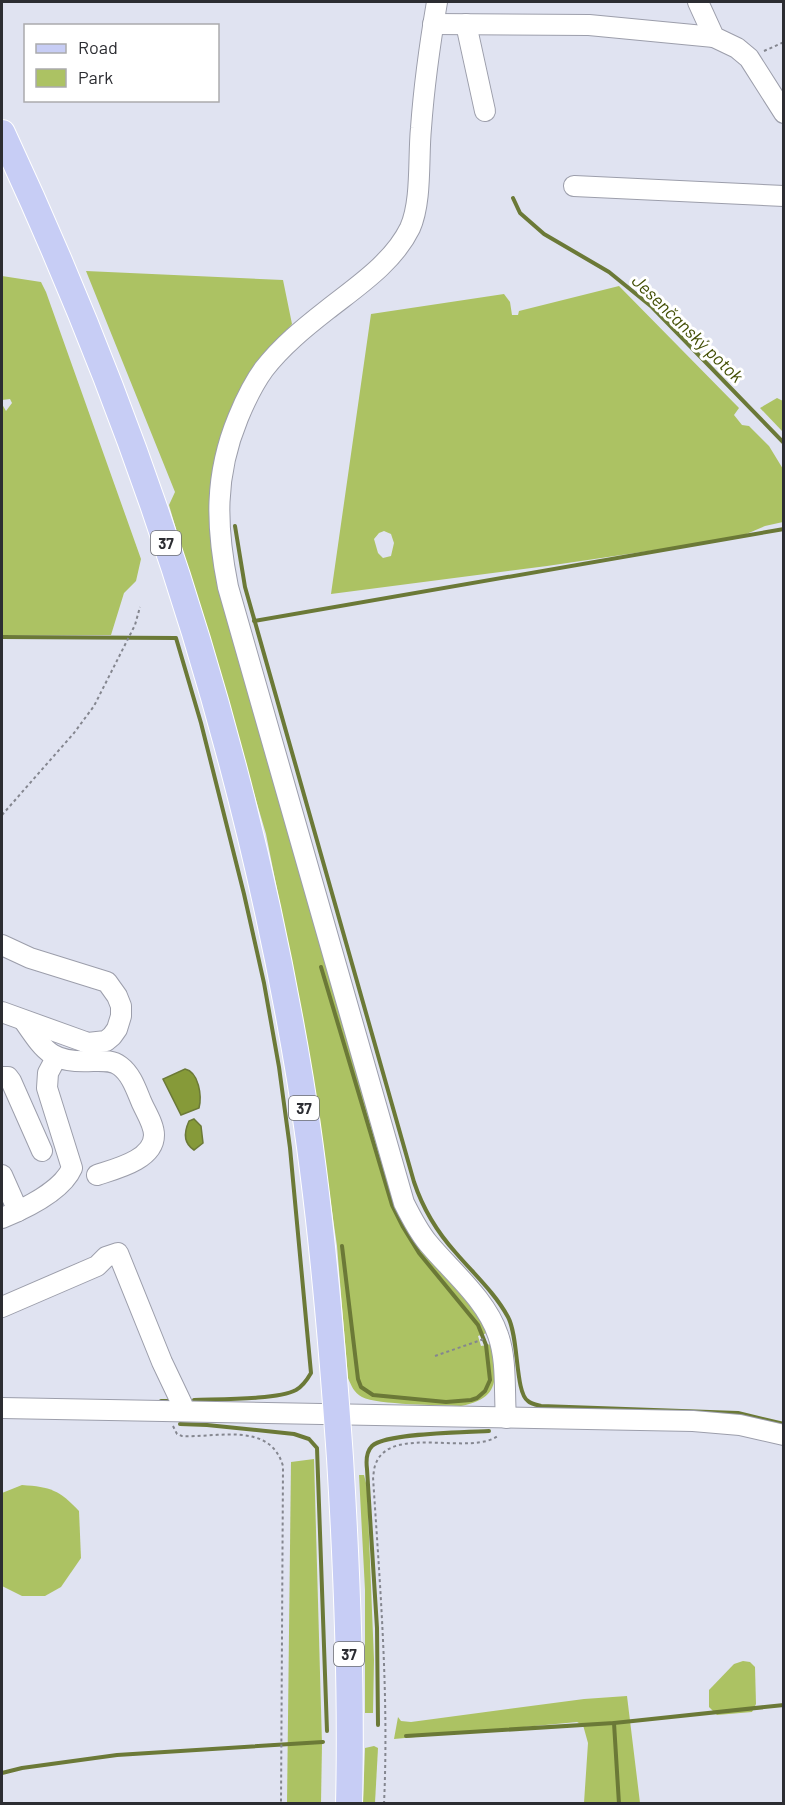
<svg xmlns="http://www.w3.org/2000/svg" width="785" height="1805" viewBox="0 0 785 1805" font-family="Barlow,sans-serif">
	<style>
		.green { fill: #acc263; fill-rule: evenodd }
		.water { fill: #869a39; stroke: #6b7937; stroke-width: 1.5 }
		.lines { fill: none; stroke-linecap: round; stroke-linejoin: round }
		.stream { stroke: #6b7937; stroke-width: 4 }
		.minor-casing { stroke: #9c9eab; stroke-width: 22 }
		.major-casing { stroke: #fff; stroke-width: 28 }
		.path { stroke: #84868f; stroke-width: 2; stroke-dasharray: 3 3; stroke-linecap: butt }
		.minor { stroke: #fff; stroke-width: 20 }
		.major { stroke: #c7cdf5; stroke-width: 26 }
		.labels { text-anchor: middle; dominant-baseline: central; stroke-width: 6; stroke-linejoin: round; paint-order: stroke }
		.shield { fill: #fff; stroke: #6b6c70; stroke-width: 1.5 }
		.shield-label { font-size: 15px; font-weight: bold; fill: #2c2d32 }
		.water-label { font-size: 18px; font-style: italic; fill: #424e04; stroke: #fff }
	</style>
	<rect width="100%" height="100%" fill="#e0e3f1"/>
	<g class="green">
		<path d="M86 271 283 280 292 324 255 369 211 505 390 1185 458 1290 484 1325 487 1333 478 1336 481 1346 491 1344C497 1378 501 1398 461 1406 440 1405 378 1405 362 1397 354 1393 351 1385 348 1378L337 1246 319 1120 299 999 266 834 169 505 175 492Z"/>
		<path d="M2 276 41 282 46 292 141 559 136 581 124 593 111 635H2V404L6 411 12 403 10 399 2 400Z"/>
		<path d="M619 286 739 408 734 415 742 425 749 426 769 446 783 469V522L765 526 744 535 689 545 547 566 331 594 371 314 504 294 510 302 512 315H518L519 311ZM384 531 391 534 394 543 391 556 383 558 378 553 374 539 379 533Z"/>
		<path d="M777 398 783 401V432L760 408Z"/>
		<path d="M314 1459 322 1744 321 1803H287L291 1462Z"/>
		<path d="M359 1475H364L367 1487 374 1660 373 1713H365V1590Z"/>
		<path d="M22 1485C51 1487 59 1490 79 1511L81 1558 61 1587 45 1596H22L2 1586V1493Z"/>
		<path d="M743 1661 750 1662 755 1667 756 1704 752 1712 717 1715 709 1707V1690L734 1664Z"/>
		<path d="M627 1696 640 1803H584L588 1743 583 1725 577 1722 394 1739 398 1717 401 1721 411 1722 584 1699Z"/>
		<path d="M374 1746 378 1748 375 1803H363L365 1748Z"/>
	</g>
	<g class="water">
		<path d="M185 1069C199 1072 202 1096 199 1108L181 1115 163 1079Z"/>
		<path d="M194 1119 201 1126 203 1143 194 1150C183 1143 184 1132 189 1121Z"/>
	</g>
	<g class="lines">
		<g class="stream">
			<path d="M513 198 520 213 544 234 609 272 652 307 784 443"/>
			<path d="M235 526 245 587 414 1182C423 1209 437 1232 456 1253 474 1274 495 1293 508 1317 519 1337 515 1393 528 1401 531 1404 537 1405 541 1406L738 1413 784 1424"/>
			<path d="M254 621 784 529"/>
			<path d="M2 637 176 638 201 723 244 894 264 983 279 1067 290 1148 311 1373C307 1380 303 1386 296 1390 277 1400 217 1399 194 1400"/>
			<path d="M321 967 392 1205 403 1227 419 1253 478 1325 486 1345 490 1380 485 1391 477 1398 471 1400 446 1402 373 1395 361 1387 358 1379 342 1246"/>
			<path d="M161 1401H170"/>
			<path d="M180 1424 207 1425 294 1434 309 1439 317 1448 327 1731"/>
			<path d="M614 1723 619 1804"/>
			<path d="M378 1725 377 1628 367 1469C366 1461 366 1452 372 1446 385 1433 467 1432 489 1431"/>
			<path d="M406 1736 614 1723 784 1705"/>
			<path d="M2 1773 22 1768 117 1755 323 1742"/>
		</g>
		<defs>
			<g id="minor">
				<path d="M437 2C430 43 424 86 421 128 418 158 422 201 410 228 393 263 356 287 327 310 304 328 282 346 264 369 253 384 245 401 238 418 214 476 216 527 228 587L404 1203C411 1217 418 1231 428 1243 451 1271 486 1299 498 1335 507 1360 504 1391 506 1418"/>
				<path d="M698 2 714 37 737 48 749 58 784 113"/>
				<path d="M433 24 589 25 714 37"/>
				<path d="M466 24 485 111"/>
				<path d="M574 186 784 196"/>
				<path d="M2 945 30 958 107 982 117 996 121 1006V1016L117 1029 112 1036 106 1041 88 1043 2 1012"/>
				<path d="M24 1021C46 1053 52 1063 93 1061 103 1061 112 1060 120 1066 131 1074 136 1089 141 1101 145 1111 154 1124 154 1135 154 1160 115 1169 97 1175"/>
				<path d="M2 1077H8L11 1081 42 1151"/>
				<path d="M2 1175 18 1211"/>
				<path d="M2 1218C24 1209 62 1191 72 1168L47 1088 48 1073 56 1058"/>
				<path d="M2 1307 97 1266 106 1257 118 1253 162 1362 182 1404 183 1411"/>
				<path d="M2 1408 693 1421 740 1425 784 1435"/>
			</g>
			<path id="major" d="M2 133C142 433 246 752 300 1079 320 1204 331 1331 340 1458 347 1573 352 1688 349 1804"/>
		</defs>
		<use href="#minor" class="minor-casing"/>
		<use href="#major" class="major-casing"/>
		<g class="path">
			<path d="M764 51 784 42"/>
			<path d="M2 815 74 733 94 706 135 625 140 607"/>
			<path d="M435 1356 484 1339"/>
			<path d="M173 1426 177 1434 182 1436C217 1438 270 1421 283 1466L281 1804"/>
			<path d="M384 1804C389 1694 380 1586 373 1477 374 1472 374 1467 376 1463 392 1424 473 1457 499 1435"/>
		</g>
		<use href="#minor" class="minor"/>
		<use href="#major" class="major"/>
	</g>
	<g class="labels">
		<g class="shield">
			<rect x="151" y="531" width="30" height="24" rx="4.5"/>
			<rect x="289" y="1096" width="30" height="24" rx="4.5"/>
			<rect x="334" y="1642" width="30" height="24" rx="4.5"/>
		</g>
		<g class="shield-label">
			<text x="166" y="543">37</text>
			<text x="304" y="1108">37</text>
			<text x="349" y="1654">37</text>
		</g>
		<g class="water-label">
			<text transform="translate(688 328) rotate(44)">Jesenčanský potok</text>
		</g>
	</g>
	<rect width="785" height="1805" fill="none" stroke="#2c2d32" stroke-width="6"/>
	<rect x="24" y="24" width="195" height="78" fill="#ffffff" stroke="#ababad" stroke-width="1.5"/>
	<rect x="36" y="44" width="30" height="9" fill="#c7cdf5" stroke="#ababad" stroke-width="1.5"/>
	<text x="78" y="54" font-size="18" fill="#2c2d32">Road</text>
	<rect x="36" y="69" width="30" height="18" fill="#acc263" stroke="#ababad" stroke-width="1.5"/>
	<text x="78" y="84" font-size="18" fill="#2c2d32">Park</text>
</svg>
